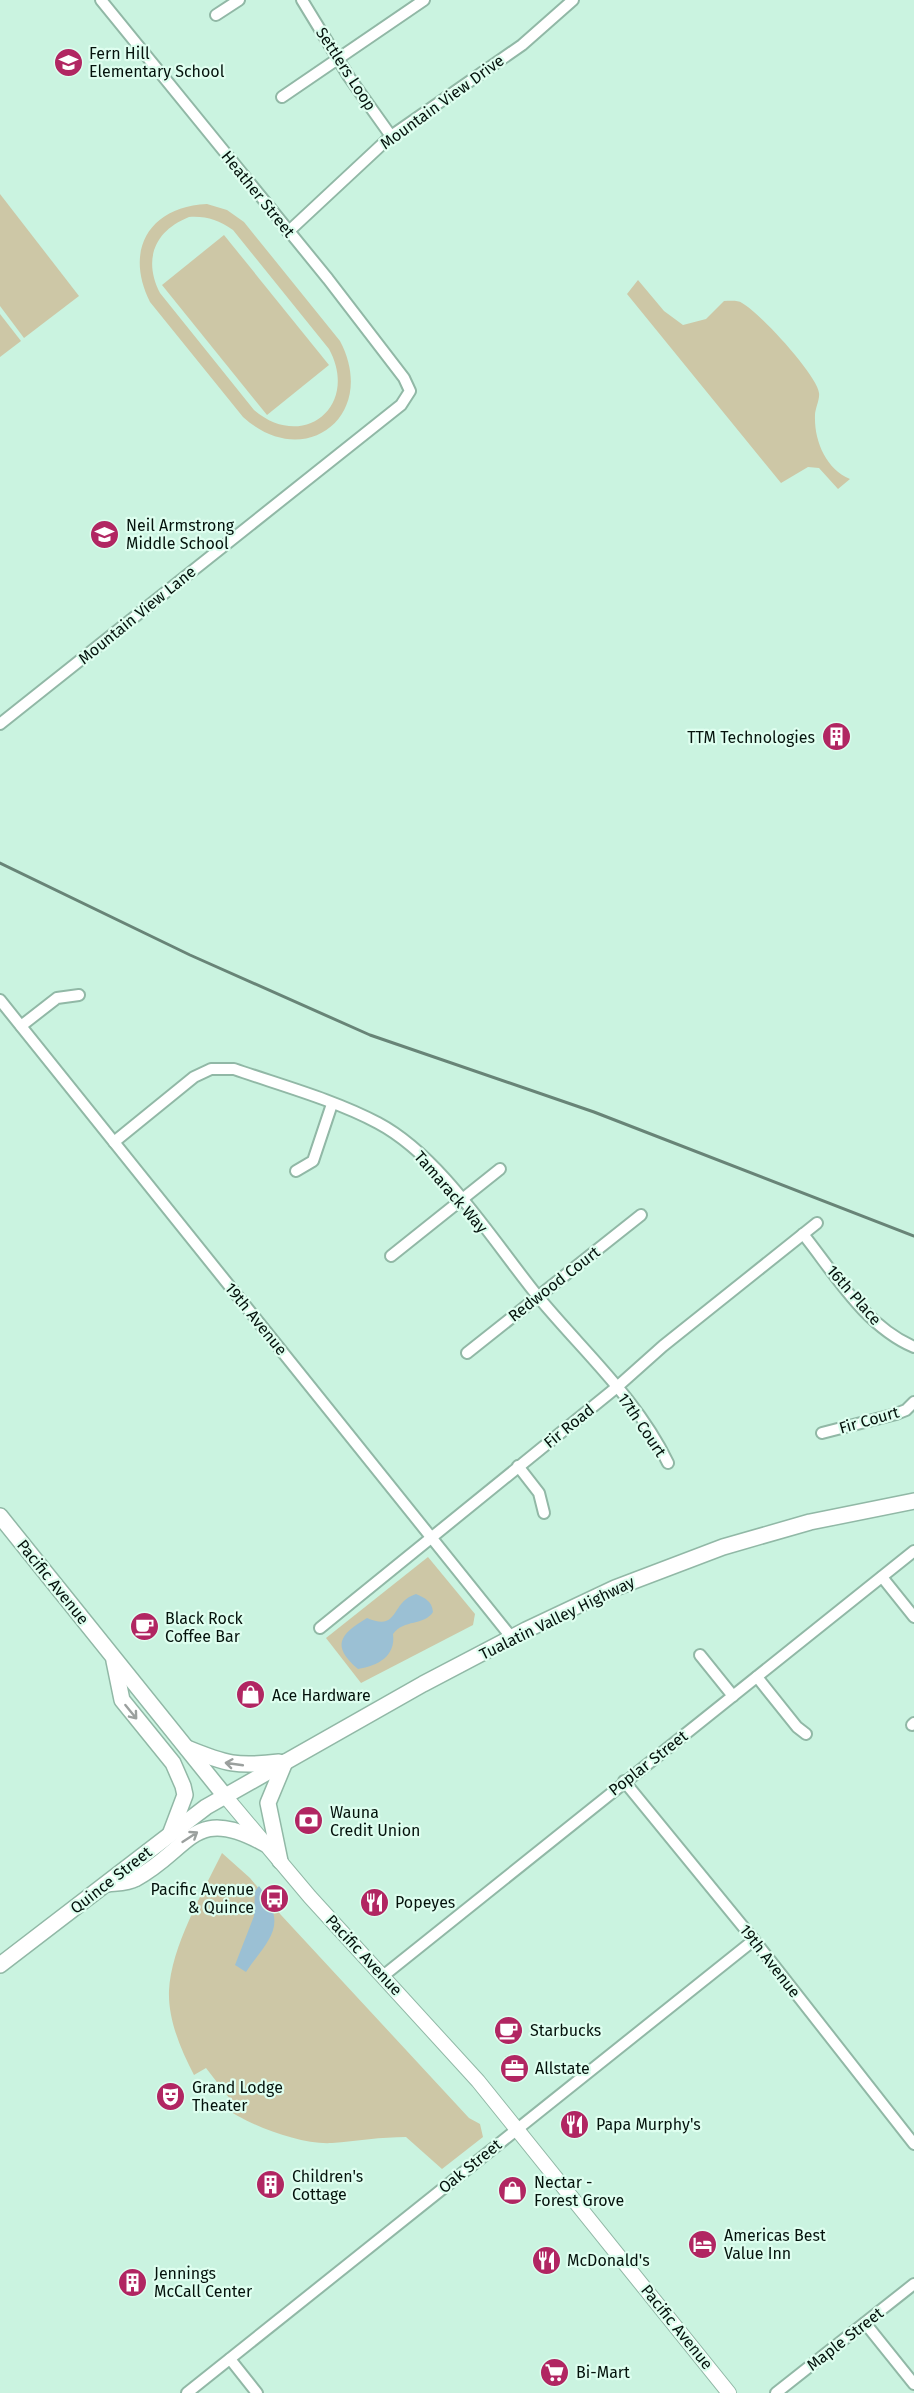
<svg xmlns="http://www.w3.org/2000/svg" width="914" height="2393" viewBox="0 0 914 2393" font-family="'Fira Sans',sans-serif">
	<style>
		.green { fill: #cdc7a6; fill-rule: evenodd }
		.water { fill: #9bc0d4 }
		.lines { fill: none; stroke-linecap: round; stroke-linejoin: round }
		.minor-casing { stroke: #91b8a6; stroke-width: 14 }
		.major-casing { stroke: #91b8a6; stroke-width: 16 }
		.highway-casing { stroke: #91b8a6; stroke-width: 18 }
		.minor { stroke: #fff; stroke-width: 10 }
		.major { stroke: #fff; stroke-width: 14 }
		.highway { stroke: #fff; stroke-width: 15 }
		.rail { stroke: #688477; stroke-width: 3 }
		.oneway { stroke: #9ba09e }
		.labels { text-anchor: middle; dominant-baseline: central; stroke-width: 4.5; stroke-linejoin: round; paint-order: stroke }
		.poi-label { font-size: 16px; fill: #04120c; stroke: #defeef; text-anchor: start }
		.street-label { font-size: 16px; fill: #04120c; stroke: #defeef }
	</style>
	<rect width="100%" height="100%" fill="#caf3e0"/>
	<g class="green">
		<path d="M0 194 79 296 24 338 0 306Z"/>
		<path d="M207 204 227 210 244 222 340 341C379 415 305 473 243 417L150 302C124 250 149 207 207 204ZM189 217C207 216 218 220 233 230L329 349C360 406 303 452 254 410L160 293C143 260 154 231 189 217Z"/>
		<path d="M224 235 329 365 267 415 162 285Z"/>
		<path d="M638 280 664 311 683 325 706 319 724 301C730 301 738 300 742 303 759 312 817 375 819 393 820 399 815 409 815 415 814 441 826 469 850 479L838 489 819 468 808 467 781 483 627 294Z"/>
		<path d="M0 314 21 341 0 357Z"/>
		<path d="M428 1557 475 1614 473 1625 361 1683 326 1638Z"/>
		<path d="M222 1853 250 1878 281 1915 469 2118 480 2124 483 2137 442 2169 406 2137C381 2137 357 2141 332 2143 300 2145 248 2125 222 2106L230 2099 206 2068 194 2075C181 2050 168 2020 169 1991 171 1947 203 1892 222 1853Z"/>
	</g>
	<g class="water">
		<path d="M416 1594C425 1598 432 1601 433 1612 424 1626 404 1619 393 1634 396 1656 378 1666 358 1669 330 1645 341 1634 367 1618 400 1632 390 1602 416 1594Z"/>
		<path d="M259 1886C289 1926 270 1937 246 1972L235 1965 254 1916 255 1891Z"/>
	</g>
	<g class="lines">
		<defs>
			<g id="minor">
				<path d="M302 0 349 77 391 136"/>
				<path d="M216 15 239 0"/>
				<path d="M282 97 424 0"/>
				<path d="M288 232 391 136 522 45 573 0"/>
				<path d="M0 724 401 405 410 391 404 378 328 279 101 0"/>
				<path d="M0 1000 512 1638"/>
				<path d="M21 1026 57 998 79 995"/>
				<path d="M114 1142 194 1077 211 1069H234C280 1085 335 1100 378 1123 442 1157 494 1243 540 1299 584 1352 638 1400 668 1463"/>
				<path d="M296 1171 313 1161 332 1104"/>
				<path d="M803 1234C835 1274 865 1326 914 1347"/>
				<path d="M391 1256 500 1169"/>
				<path d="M467 1353 641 1215"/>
				<path d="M822 1433 896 1414 906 1410 914 1402"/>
				<path d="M518 1466 539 1493 544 1513"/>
				<path d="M882 1577 914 1617"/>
				<path d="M320 1628 617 1387 663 1346 817 1223"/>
				<path d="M700 1655 733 1696"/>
				<path d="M757 1677 797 1727 806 1734"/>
				<path d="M912 1725 914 1723"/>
				<path d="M624 1781 754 1940 914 2144"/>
				<path d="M383 1976 914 1551"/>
				<path d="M865 2323 914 2384"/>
				<path d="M230 2359 257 2393"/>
				<path d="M187 2393 754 1940"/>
				<path d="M776 2393 914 2284"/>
			</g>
			<path id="major" d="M225 1796 310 1897 478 2081 729 2393"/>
			<g id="highway">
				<path d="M0 1516 225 1796"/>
				<path d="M114 1661 122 1700 173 1763 183 1786 185 1795 171 1832"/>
				<path d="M187 1748C226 1764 237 1767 279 1762"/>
				<path d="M280 1861 268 1803 285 1762"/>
				<path d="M108 1884C116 1883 128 1883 135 1879 190 1850 192 1803 265 1844"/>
				<path d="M0 1965 206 1807 423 1684 526 1630 615 1588 723 1547 810 1522 914 1501"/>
			</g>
		</defs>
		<use href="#minor" class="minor-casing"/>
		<use href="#major" class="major-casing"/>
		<use href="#highway" class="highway-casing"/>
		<use href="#minor" class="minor"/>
		<use href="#major" class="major"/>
		<use href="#highway" class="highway"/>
		<path class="rail" d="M0 863 190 955 370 1035 594 1112 914 1236"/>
	</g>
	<defs><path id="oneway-shaft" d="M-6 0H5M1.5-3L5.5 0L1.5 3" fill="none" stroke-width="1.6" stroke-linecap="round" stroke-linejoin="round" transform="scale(1.5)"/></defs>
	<g class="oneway">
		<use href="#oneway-shaft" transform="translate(131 1712) rotate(51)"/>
		<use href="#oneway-shaft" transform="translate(234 1764) rotate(-172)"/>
		<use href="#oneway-shaft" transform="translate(190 1837) rotate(-33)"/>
	</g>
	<defs>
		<symbol id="school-disc" viewBox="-11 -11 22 22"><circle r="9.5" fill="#b12662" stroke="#defeef"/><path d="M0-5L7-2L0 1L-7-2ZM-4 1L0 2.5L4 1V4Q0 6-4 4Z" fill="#fff"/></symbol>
		<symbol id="building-disc" viewBox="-11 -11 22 22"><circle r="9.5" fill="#b12662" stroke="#defeef"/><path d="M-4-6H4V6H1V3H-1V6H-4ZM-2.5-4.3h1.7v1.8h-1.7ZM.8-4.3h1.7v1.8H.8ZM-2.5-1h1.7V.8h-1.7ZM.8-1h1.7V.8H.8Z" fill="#fff"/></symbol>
		<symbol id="cafe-disc" viewBox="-11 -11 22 22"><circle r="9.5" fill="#b12662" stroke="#defeef"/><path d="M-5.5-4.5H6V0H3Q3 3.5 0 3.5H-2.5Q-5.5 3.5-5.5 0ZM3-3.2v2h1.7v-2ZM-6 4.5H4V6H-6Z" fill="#fff"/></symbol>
		<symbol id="shop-disc" viewBox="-11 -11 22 22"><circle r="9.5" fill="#b12662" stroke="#defeef"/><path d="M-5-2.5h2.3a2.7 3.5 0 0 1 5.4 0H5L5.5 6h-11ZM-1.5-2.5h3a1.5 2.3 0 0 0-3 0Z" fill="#fff"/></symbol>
		<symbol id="bank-disc" viewBox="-11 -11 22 22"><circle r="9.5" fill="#b12662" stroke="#defeef"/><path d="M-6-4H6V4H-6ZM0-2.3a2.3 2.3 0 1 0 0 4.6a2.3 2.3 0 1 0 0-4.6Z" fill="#fff"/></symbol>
		<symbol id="bus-disc" viewBox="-11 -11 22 22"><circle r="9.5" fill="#b12662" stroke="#defeef"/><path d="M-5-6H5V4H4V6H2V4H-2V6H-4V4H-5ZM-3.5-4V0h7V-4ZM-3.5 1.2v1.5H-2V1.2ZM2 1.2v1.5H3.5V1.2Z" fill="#fff"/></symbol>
		<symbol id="restaurant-disc" viewBox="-11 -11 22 22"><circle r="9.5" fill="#b12662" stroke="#defeef"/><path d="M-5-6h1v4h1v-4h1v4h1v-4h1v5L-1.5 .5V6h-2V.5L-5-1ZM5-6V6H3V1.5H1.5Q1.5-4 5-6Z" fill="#fff"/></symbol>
		<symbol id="office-disc" viewBox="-11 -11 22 22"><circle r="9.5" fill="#b12662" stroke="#defeef"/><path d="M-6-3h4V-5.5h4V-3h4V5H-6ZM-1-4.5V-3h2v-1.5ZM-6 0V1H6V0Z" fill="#fff"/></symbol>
		<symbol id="theatre-disc" viewBox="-11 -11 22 22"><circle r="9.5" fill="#b12662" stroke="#defeef"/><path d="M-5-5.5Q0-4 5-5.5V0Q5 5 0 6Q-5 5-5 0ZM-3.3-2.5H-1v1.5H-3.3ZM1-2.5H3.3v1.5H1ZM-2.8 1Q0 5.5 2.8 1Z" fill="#fff"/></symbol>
		<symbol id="hotel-disc" viewBox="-11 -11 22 22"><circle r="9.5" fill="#b12662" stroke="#defeef"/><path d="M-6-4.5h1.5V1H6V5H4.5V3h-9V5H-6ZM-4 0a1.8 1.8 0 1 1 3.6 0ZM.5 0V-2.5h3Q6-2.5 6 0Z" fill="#fff"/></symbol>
		<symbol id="supermarket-disc" viewBox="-11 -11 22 22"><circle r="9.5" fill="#b12662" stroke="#defeef"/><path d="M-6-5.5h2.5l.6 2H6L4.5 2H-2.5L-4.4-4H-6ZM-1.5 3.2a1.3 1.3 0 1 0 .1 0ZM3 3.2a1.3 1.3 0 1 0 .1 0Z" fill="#fff"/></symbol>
	</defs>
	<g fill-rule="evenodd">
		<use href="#school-disc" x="52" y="46" width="33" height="33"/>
		<use href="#school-disc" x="88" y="518" width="33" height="33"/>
		<use href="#building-disc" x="820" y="720" width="33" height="33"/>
		<use href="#cafe-disc" x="128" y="1610" width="33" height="33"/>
		<use href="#shop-disc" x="234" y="1678" width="33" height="33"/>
		<use href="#bank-disc" x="292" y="1804" width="33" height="33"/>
		<use href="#bus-disc" x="258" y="1882" width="33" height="33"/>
		<use href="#restaurant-disc" x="358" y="1886" width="33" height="33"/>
		<use href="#cafe-disc" x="492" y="2014" width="33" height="33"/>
		<use href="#office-disc" x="498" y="2052" width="33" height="33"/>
		<use href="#theatre-disc" x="154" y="2080" width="33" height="33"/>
		<use href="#restaurant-disc" x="558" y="2108" width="33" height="33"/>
		<use href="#building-disc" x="254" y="2168" width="33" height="33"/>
		<use href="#shop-disc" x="496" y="2174" width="33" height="33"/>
		<use href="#hotel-disc" x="686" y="2228" width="33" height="33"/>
		<use href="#restaurant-disc" x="530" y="2244" width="33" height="33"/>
		<use href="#building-disc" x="116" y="2266" width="33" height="33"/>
		<use href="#supermarket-disc" x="538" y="2356" width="33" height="33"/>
	</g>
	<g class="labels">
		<g class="poi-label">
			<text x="89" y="53">Fern Hill<tspan x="89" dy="18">Elementary School</tspan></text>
			<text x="126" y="525">Neil Armstrong<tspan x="126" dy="18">Middle School</tspan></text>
			<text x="815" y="737" text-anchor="end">TTM Technologies</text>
			<text x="165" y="1618">Black Rock<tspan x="165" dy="18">Coffee Bar</tspan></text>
			<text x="272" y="1695">Ace Hardware</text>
			<text x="330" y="1812">Wauna<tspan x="330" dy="18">Credit Union</tspan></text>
			<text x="254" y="1889" text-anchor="end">Pacific Avenue<tspan x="254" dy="18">&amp; Quince</tspan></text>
			<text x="395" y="1902">Popeyes</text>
			<text x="530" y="2030">Starbucks</text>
			<text x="535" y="2068">Allstate</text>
			<text x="192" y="2087">Grand Lodge<tspan x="192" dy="18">Theater</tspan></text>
			<text x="596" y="2124">Papa Murphy's</text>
			<text x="292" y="2176">Children's<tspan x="292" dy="18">Cottage</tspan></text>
			<text x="534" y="2182">Nectar -<tspan x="534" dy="18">Forest Grove</tspan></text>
			<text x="724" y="2235">Americas Best<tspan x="724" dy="18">Value Inn</tspan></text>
			<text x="567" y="2260">McDonald's</text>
			<text x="154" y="2273">Jennings<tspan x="154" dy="18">McCall Center</tspan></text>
			<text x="576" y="2372">Bi-Mart</text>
		</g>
		<g class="street-label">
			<text transform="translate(346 69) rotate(57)">Settlers Loop</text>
			<text transform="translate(442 102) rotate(-36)">Mountain View Drive</text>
			<text transform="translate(258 194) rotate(51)">Heather Street</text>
			<text transform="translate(137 615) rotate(-39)">Mountain View Lane</text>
			<text transform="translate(451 1192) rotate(49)">Tamarack Way</text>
			<text transform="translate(554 1284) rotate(-38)">Redwood Court</text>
			<text transform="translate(854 1295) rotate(49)">16th Place</text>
			<text transform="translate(256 1319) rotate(51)">19th Avenue</text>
			<text transform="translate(869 1420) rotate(-16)">Fir Court</text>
			<text transform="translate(642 1425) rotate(56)">17th Court</text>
			<text transform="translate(569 1426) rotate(-39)">Fir Road</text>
			<text transform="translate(53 1582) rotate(51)">Pacific Avenue</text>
			<text transform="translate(557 1618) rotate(-26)">Tualatin Valley Highway</text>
			<text transform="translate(648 1763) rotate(-38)">Poplar Street</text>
			<text transform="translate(111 1880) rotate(-38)">Quince Street</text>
			<text transform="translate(364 1955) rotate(47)">Pacific Avenue</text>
			<text transform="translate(770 1961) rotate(52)">19th Avenue</text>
			<text transform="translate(470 2166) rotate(-39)">Oak Street</text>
			<text transform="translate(677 2327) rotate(51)">Pacific Avenue</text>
			<text transform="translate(845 2339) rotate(-38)">Maple Street</text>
		</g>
	</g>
</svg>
